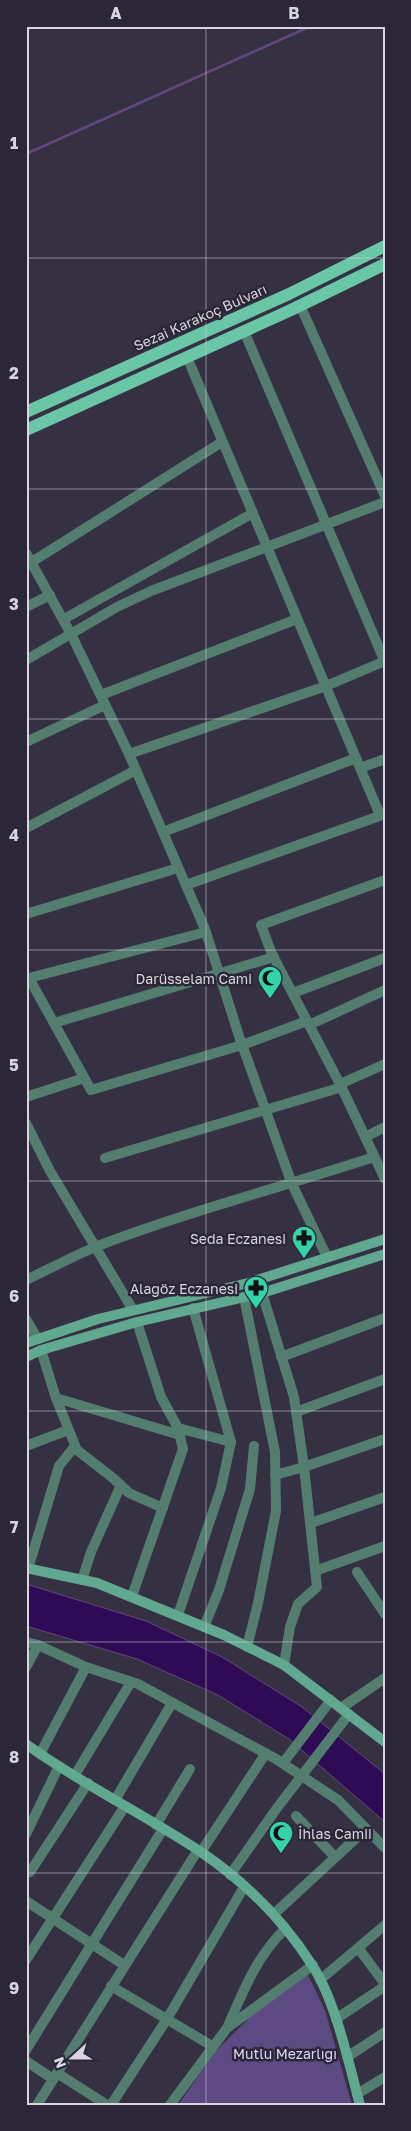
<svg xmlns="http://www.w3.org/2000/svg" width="411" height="2131" viewBox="0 0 411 2131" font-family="'Golos Text',sans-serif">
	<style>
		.green { fill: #5e4a83 }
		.water { fill: #2e0b54; stroke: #61487e }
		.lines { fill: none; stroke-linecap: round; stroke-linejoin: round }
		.stream { stroke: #61487e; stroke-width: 2.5 }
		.minor { stroke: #537e6f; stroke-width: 10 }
		.secondary { stroke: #60a88f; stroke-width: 10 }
		.primary { stroke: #69c7a7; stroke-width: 12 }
		.grid { fill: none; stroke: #d8d5e0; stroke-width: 1; stroke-opacity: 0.55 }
		.labels { text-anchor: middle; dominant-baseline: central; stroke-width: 5; stroke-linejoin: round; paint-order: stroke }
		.street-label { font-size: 14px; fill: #d8d5e0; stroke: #2c2738 }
		.poi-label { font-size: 14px; fill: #d8d5e0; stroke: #2c2738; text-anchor: end }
		.park-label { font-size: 14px; fill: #ded2fd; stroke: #2c2738 }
		.neatline { fill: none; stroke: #d8d5e0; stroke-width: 2 }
		.grid-label { font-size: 16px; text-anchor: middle; font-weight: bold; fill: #d8d5e0 }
	</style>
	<rect width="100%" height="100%" fill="#363142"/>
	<path class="green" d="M307 1973 325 2010 352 2105H178L216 2051 255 2012Z"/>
	<path class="water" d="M26 1584 146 1621 222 1657 302 1707 385 1774V1822L289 1739 218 1695 137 1659 26 1626Z"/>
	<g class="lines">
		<path class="stream" d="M26 154 311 26"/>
		<g class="minor">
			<path d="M300 305 385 496"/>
			<path d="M244 331 385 662"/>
			<path d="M187 357 380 815"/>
			<path d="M26 553 71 634 129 754 205 929 240 1039 292 1184 327 1257"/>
			<path d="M27 565 222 442"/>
			<path d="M26 607 50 595"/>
			<path d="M64 619 253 513"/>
			<path d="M26 660 117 607 151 591 385 502"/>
			<path d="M101 695 297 619"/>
			<path d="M26 742 105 705"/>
			<path d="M129 754 326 686 385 661"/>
			<path d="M360 768 385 759"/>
			<path d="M26 828 136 770"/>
			<path d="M163 832 356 758"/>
			<path d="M385 880 261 925 272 954 340 1084 385 1179"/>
			<path d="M186 885 385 814"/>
			<path d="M26 914 178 868"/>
			<path d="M206 932 29 978 91 1090 242 1045 307 1021"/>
			<path d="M293 993 385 958"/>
			<path d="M54 1023 274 957"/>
			<path d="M309 1025 385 990"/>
			<path d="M340 1084 385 1064"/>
			<path d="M26 1097 84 1078"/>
			<path d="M26 1123 50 1171 133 1310"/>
			<path d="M365 1137 385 1127"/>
			<path d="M105 1158 342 1087"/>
			<path d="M26 1280C49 1269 72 1257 95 1247 186 1212 282 1187 374 1157"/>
			<path d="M262 1293 294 1397 304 1467 317 1587 298 1604 290 1627 284 1665"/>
			<path d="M244 1297 275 1452 276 1511 258 1603 247 1647"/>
			<path d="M26 1319 37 1338"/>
			<path d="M41 1350 56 1398 77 1450 113 1478 129 1493 163 1508"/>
			<path d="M281 1357 385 1318"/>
			<path d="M56 1398 180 1435"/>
			<path d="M296 1412 385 1379"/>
			<path d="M178 1428 231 1442"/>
			<path d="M26 1446 68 1430"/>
			<path d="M275 1475 304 1467 385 1439"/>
			<path d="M311 1523 385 1497"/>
			<path d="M28 1569 59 1466 75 1446"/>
			<path d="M315 1571 385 1546"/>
			<path d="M357 1572 385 1614"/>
			<path d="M82 1580 91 1552 121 1485"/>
			<path d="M132 1596 183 1449 178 1428 161 1397 137 1322"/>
			<path d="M178 1615 221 1488 231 1442 193 1308"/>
			<path d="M204 1627 219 1590 250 1489 254 1446"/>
			<path d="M26 1642 38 1645 86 1667 138 1684 276 1759 338 1800 385 1848"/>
			<path d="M26 1667 38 1645"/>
			<path d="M341 1708 385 1678"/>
			<path d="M40 1754 86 1667"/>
			<path d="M283 1763 331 1700"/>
			<path d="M75 1775 131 1682"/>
			<path d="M115 1800 172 1703"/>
			<path d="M296 1816 335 1857"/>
			<path d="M156 1825 190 1769"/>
			<path d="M26 1834 59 1766"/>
			<path d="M201 1852 266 1753"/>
			<path d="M26 1870 30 1872 88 1783"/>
			<path d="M230 1875 277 1808 349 1714"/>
			<path d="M26 1901 124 1965"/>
			<path d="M274 1914 366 1829"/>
			<path d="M359 1949 385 1984"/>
			<path d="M26 1960 125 1806"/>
			<path d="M320 1980 385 1925"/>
			<path d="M111 1986 212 2046"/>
			<path d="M336 2019 385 1986"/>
			<path d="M228 2026C243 1991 257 1956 285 1929"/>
			<path d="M26 2050 163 1829"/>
			<path d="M347 2057 385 2032"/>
			<path d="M26 2061 53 2079"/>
			<path d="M57 2073 107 2105"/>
			<path d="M357 2094 385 2077"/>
			<path d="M37 2105 198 1850"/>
			<path d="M111 2105 167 2019 244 1887"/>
			<path d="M170 2105 227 2028 313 1965"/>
		</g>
		<g class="secondary">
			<path d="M26 1343 98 1319 248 1283 385 1239"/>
			<path d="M26 1357 41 1350 137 1322 262 1293 385 1254"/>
			<path d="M26 1568 97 1583 224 1635 284 1665 385 1742"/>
			<path d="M26 1744C81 1784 144 1814 201 1852 245 1882 284 1921 312 1965 335 1999 349 2064 360 2105"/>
		</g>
		<g class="primary">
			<path d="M26 412 289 294 385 246"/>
			<path d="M26 430 291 310 385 264"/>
		</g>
	</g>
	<path class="grid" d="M206 26V2105M26 258H385M26 489H385M26 719H385M26 950H385M26 1181H385M26 1411H385M26 1642H385M26 1873H385"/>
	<defs>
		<symbol id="mosque-pin" viewBox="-11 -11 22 30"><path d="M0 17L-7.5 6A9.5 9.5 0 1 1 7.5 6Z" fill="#34d4a8" stroke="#2c2738"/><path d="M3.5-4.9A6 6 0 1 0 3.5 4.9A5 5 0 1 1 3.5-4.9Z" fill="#111"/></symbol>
		<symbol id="pharmacy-pin" viewBox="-11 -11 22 30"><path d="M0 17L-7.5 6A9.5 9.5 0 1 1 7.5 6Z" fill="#34d4a8" stroke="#2c2738"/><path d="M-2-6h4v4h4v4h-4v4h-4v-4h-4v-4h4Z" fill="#111"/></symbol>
	</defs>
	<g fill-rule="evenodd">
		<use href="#mosque-pin" x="256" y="964" width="28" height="38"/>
		<use href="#pharmacy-pin" x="290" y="1224" width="28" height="38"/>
		<use href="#pharmacy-pin" x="242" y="1274" width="28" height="38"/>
		<use href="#mosque-pin" x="267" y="1819" width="28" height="38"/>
	</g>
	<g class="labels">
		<g class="street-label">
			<text transform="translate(200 317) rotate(-24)">Sezai Karakoç Bulvarı</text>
		</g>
		<g class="poi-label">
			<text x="252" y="978">Darüsselam Cami</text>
			<text x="286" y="1238">Seda Eczanesi</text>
			<text x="238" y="1288">Alagöz Eczanesi</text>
			<text x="298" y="1833" text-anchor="start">İhlas Camii</text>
		</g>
		<g class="park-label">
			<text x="285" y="2053">Mutlu Mezarlığı</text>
		</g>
	</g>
	<rect width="411" height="2131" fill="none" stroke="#2c2738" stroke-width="55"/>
	<g transform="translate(72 2058) rotate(249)" stroke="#2c2738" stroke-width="4" paint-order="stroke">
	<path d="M0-4L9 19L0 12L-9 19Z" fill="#d8d5e0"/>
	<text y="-8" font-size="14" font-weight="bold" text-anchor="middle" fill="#d8d5e0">N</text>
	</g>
	<rect x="28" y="28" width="356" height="2076" class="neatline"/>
	<g class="grid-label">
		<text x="116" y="19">A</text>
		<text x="294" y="19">B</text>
		<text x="14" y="149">1</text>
		<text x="14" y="379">2</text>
		<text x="14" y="610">3</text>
		<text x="14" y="841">4</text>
		<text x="14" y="1071">5</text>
		<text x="14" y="1302">6</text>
		<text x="14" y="1533">7</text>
		<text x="14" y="1763">8</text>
		<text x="14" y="1994">9</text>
	</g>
</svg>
